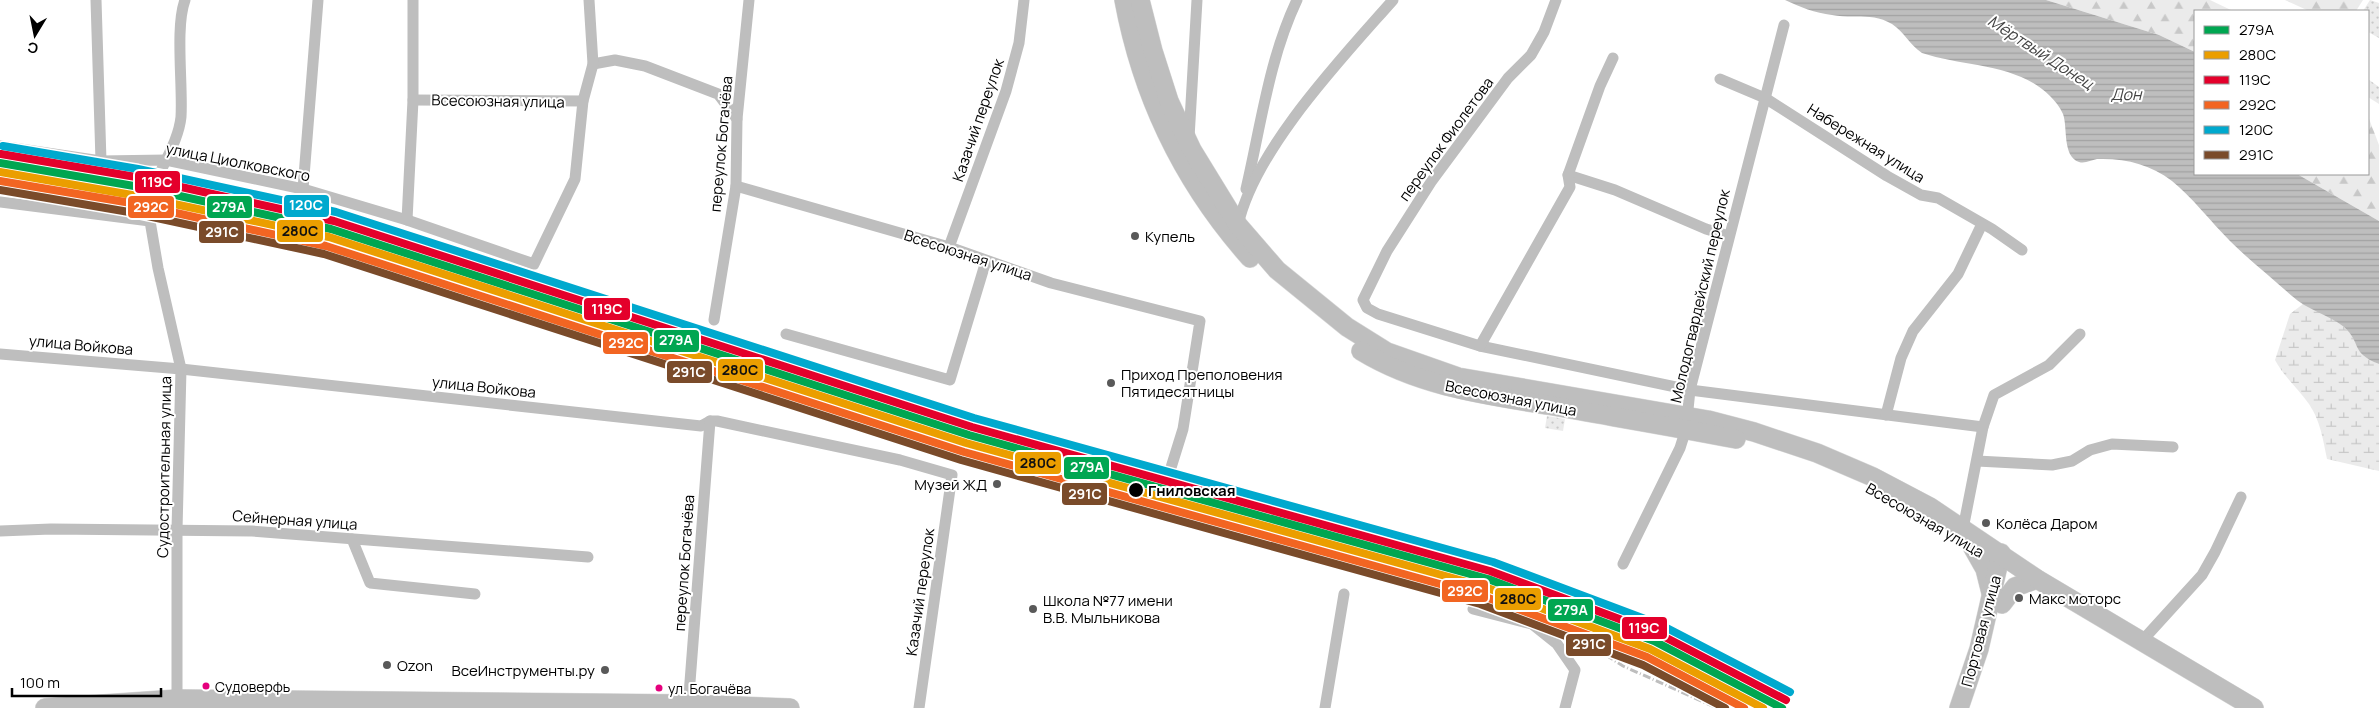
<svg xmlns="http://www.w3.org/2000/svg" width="2379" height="708" viewBox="0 0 2379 708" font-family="Manrope,sans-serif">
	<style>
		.grass { fill: url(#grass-dots) }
		.forest { fill: url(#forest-firs) }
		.wetland { fill: url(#wetland-marsh) }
		.water { fill: url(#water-rules) }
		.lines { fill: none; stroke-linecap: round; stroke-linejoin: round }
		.primary-casing { stroke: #dbdbdb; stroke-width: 20 }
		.trunk-casing { stroke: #dbdbdb; stroke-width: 20 }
		.minor { stroke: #bebebe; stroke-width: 11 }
		.primary { stroke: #bebebe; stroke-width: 19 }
		.trunk { stroke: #bebebe; stroke-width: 19 }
		.rail { stroke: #bebebe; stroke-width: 3; stroke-dasharray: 8 2.5 1 2.5; stroke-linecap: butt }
		.rail-1-casing { stroke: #fff; stroke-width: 11 }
		.rail-2-casing { stroke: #fff; stroke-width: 11 }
		.rail-3-casing { stroke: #fff; stroke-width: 11 }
		.rail-4-casing { stroke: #fff; stroke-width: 11 }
		.rail-5-casing { stroke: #fff; stroke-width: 11 }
		.rail-6-casing { stroke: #fff; stroke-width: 11 }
		.rail-1 { stroke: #00a651; stroke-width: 8 }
		.rail-2 { stroke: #eb9e00; stroke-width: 8 }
		.rail-3 { stroke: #e4002b; stroke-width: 8 }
		.rail-4 { stroke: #f26522; stroke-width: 8 }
		.rail-5 { stroke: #00a9ce; stroke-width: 8 }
		.rail-6 { stroke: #7a4b2a; stroke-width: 8 }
		.poi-dot { fill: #595959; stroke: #fff; stroke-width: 2 }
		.stop-dot { fill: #000; stroke: #fff; stroke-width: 2 }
		.bus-dot { fill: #e5007d; stroke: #fff; stroke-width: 2 }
		.labels { text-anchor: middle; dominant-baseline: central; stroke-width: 4; stroke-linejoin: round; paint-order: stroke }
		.bus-label { font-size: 14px; fill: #000; stroke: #fff; text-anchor: start }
		.street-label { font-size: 15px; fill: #000; stroke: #fff }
		.poi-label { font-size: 15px; fill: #000; stroke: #fff; text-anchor: start }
		.stop-label { font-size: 15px; font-weight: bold; fill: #000; stroke: #fff; text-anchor: start }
		.water-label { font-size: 16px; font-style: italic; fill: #434343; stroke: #fff }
		.line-badge { stroke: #fff; stroke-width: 2 }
		.badge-label { font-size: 14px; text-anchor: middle; font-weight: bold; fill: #fff }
		.pale-badge-label { font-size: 14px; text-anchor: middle; font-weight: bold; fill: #111 }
	</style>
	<defs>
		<pattern id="grass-dots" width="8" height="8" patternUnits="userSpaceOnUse" patternTransform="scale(1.25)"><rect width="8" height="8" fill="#ebebeb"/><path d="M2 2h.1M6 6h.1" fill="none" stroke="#c8c8c8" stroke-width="1.8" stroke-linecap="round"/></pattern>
		<pattern id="forest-firs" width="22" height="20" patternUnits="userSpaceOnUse" patternTransform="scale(1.25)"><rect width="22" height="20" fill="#ebebeb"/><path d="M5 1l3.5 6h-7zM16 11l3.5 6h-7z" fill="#c8c8c8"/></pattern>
		<pattern id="wetland-marsh" width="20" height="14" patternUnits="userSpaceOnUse" patternTransform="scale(1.25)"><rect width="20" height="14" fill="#ebebeb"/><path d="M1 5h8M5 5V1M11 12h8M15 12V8" fill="none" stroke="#c8c8c8"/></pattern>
		<pattern id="water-rules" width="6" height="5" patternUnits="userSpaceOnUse" patternTransform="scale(1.25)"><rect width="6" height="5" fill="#bebebe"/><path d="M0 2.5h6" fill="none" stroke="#a2a2a2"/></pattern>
	</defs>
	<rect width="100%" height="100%" fill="#fff"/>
	<g class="grass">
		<path d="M2370 0 2379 3V38L2368 32V11H2363Z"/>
		<path d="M2368 79 2379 87V104L2368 97Z"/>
		<path d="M1547 416 1565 419 1563 431 1545 428Z"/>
	</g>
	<g class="forest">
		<path d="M2046 0H2210L2233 11H2195V52L2159 35Z"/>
		<path d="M2285 0H2363L2356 11H2309Z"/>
		<path d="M2368 116 2379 145V221L2297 174H2368Z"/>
	</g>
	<path class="wetland" d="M2303 304C2318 310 2333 317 2345 328 2362 343 2352 354 2379 364V471L2327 459C2323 439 2320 420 2309 404 2298 388 2284 377 2275 360L2290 314Z"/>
	<path class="water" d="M1785 0H2046L2159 35 2195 52V174H2297L2379 221V364C2350 353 2362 343 2344 327 2328 314 2307 310 2292 296 2272 278 2249 260 2230 241 2212 223 2191 196 2172 181 2150 164 2125 158 2097 159 2091 160 2085 164 2079 162 2062 156 2068 128 2063 114 2060 107 2055 101 2050 96 2017 63 1964 67 1922 53 1910 45 1904 32 1892 24 1872 12 1853 19 1832 15 1815 13 1800 7 1785 0Z"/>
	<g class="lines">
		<defs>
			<g id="primary">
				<path d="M1972 546 1985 569 1991 593"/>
				<path d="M2002 604 2015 587 2037 579"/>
				<path d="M45 708 177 699 688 704 790 708"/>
				<path d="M1959 708 1979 649 2001 553"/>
			</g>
			<g id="trunk">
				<path d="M1124 0C1142 97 1185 185 1250 258"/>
				<path d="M1140 0 1153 51 1169 101 1192 150 1238 225 1277 270 1347 327 1387 352 1458 377 1708 420 1754 432 1817 453 1873 477 1930 507 2037 579 2254 708"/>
				<path d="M1361 351C1420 387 1486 395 1553 406 1614 417 1675 427 1736 439"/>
			</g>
		</defs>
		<use href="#primary" class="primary-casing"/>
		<use href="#trunk" class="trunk-casing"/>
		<g class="minor">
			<path d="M96 0 101 161"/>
			<path d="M1556 0 1544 32 1531 55 1508 78 1431 182 1387 251 1363 300 1367 308 1378 314 1480 346 1690 390 1983 427"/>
			<path d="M593 64 615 60 645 66 718 94 737 119"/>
			<path d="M1720 79 1765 98 1887 176 1921 195 1938 198 1992 229 2022 250"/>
			<path d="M413 100 583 101"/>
			<path d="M1189 138 1197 0"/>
			<path d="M0 146 101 161 166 160 303 189 407 220 534 264 575 179 583 101 593 64 589 0"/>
			<path d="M1568 175 1615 190 1706 229 1729 236"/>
			<path d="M736 186 949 247 1051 283 1200 321 1183 429 1169 474"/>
			<path d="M303 189 318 0"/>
			<path d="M1246 189C1261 125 1269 59 1297 0"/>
			<path d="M0 202 150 221"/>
			<path d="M407 220 413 100V0"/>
			<path d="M1238 225C1255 149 1342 58 1393 0"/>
			<path d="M949 247 1006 91 1019 43 1024 0"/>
			<path d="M714 320 736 186 737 119 749 0"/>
			<path d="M786 334 950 380 986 261"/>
			<path d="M1480 346 1570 187 1568 175 1600 86 1613 58"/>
			<path d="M0 354 181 369 701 426 710 421H717L900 460 952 475 919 708"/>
			<path d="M1886 415 1901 358 1913 331 1958 274 1982 224"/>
			<path d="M1977 461 2052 465 2072 461 2090 450 2112 444 2173 447"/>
			<path d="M1963 529 1983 427 1994 395 2049 365 2080 334"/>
			<path d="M0 531 51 529 252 531 588 557"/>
			<path d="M352 539 370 583 475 594"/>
			<path d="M1623 564 1680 448 1686 429 1690 390 1784 25"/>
			<path d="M1473 609 1532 624 1557 644 1575 670 1565 708"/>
			<path d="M2141 642 2202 575 2215 552 2241 497"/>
			<path d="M177 705V530L181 369 158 268 150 221 153 206 164 193 159 175C167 157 179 137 181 117 183 85 175 27 185 0"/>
			<path d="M688 708 710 421"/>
			<path d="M1325 708 1344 594"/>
		</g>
		<use href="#primary" class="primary"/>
		<use href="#trunk" class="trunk"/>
		<path class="rail" d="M1559 625 1623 666 1717 708"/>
		<defs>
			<path id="rail-1" d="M0 163 134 186 331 229 969 435 1488 579 1654 641 1782 708"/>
			<path id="rail-2" d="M0 172 132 195 329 237 966 443 1485 587 1650 649 1763 708"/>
			<path id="rail-3" d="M1 154 136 177 334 221 972 427 1490 571 1657 633 1786 700"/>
			<path id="rail-4" d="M0 181 131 203 326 246 964 452 1483 596 1647 657 1744 708"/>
			<path id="rail-5" d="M3 146 138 169 336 212 974 418 1493 562 1661 625 1790 692"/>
			<path id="rail-6" d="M0 190 129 212 324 254 961 460 1480 604 1643 665 1725 708"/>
		</defs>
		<use href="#rail-1" class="rail-1-casing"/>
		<use href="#rail-2" class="rail-2-casing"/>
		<use href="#rail-3" class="rail-3-casing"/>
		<use href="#rail-4" class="rail-4-casing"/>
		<use href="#rail-5" class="rail-5-casing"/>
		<use href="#rail-6" class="rail-6-casing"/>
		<use href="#rail-1" class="rail-1"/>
		<use href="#rail-2" class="rail-2"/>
		<use href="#rail-3" class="rail-3"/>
		<use href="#rail-4" class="rail-4"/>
		<use href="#rail-5" class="rail-5"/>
		<use href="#rail-6" class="rail-6"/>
	</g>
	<g class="poi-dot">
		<circle cx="1135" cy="236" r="5"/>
		<circle cx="1111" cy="383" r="5"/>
		<circle cx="997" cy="484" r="5"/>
		<circle cx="1986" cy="523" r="5"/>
		<circle cx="2019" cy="598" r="5"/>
		<circle cx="1033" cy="609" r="5"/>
		<circle cx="387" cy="665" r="5"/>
		<circle cx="605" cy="670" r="5"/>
	</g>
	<circle class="stop-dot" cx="1136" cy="490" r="8"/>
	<g class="bus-dot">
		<circle cx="206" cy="686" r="4.5"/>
		<circle cx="659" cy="688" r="4.5"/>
	</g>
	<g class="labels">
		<g class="bus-label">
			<text x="215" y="686">Судоверфь</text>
			<text x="668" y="688">ул. Богачёва</text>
		</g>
		<g class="street-label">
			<text transform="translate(498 101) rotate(1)">Всесоюзная улица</text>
			<text transform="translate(978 120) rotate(-71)">Казачий переулок</text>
			<text transform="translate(1446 139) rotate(-54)">переулок Фиолетова</text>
			<text transform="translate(1866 143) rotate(32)">Набережная улица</text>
			<text transform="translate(721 144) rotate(-85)">переулок Богачёва</text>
			<text transform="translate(238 162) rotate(11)">улица Циолковского</text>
			<text transform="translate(968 255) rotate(18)">Всесоюзная улица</text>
			<text transform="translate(1700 296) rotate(-77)">Молодогвардейский переулок</text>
			<text transform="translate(81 345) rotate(5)">улица Войкова</text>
			<text transform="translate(484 387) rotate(6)">улица Войкова</text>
			<text transform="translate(1511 398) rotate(11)">Всесоюзная улица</text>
			<text transform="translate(164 467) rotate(-89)">Судостроительная улица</text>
			<text transform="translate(295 520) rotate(4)">Сейнерная улица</text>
			<text transform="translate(1925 520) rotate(30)">Всесоюзная улица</text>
			<text transform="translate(684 563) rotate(-86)">переулок Богачёва</text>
			<text transform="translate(920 592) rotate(-82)">Казачий переулок</text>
			<text transform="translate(1981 631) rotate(-75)">Портовая улица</text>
		</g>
		<g class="poi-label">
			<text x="1145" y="236">Купель</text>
			<text x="1121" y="374">Приход Преполовения<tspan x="1121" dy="17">Пятидесятницы</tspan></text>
			<text x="987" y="484" text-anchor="end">Музей ЖД</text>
			<text x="1996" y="523">Колёса Даром</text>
			<text x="2029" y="598">Макс моторс</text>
			<text x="1043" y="600">Школа №77 имени<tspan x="1043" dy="17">В.В. Мыльникова</tspan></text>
			<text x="397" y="665">Ozon</text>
			<text x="595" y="670" text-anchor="end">ВсеИнструменты.ру</text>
		</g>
		<g class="stop-label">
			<text x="1148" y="490">Гниловская</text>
		</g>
		<g class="water-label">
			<text transform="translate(2041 52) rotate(33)">Мёртвый Донец</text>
			<text x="2126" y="94">Дон</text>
		</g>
	</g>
	<g class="line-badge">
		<rect x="134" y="170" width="47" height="24" rx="5" fill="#e4002b"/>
		<rect x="283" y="194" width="47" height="24" rx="5" fill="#00a9ce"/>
		<rect x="206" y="195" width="47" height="24" rx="5" fill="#00a651"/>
		<rect x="127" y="195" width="48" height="24" rx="5" fill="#f26522"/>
		<rect x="276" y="219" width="48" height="24" rx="5" fill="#eb9e00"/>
		<rect x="198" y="220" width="47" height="24" rx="5" fill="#7a4b2a"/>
		<rect x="583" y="297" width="48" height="24" rx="5" fill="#e4002b"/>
		<rect x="653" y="329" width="47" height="24" rx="5" fill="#00a651"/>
		<rect x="602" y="331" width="47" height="24" rx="5" fill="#f26522"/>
		<rect x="717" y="358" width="47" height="24" rx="5" fill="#eb9e00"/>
		<rect x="666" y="360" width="47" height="24" rx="5" fill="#7a4b2a"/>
		<rect x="1014" y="451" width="48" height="24" rx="5" fill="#eb9e00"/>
		<rect x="1063" y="456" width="47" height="24" rx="5" fill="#00a651"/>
		<rect x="1061" y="482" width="47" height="24" rx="5" fill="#7a4b2a"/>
		<rect x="1441" y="579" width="48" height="24" rx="5" fill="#f26522"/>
		<rect x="1494" y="587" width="48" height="24" rx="5" fill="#eb9e00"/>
		<rect x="1547" y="598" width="47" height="24" rx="5" fill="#00a651"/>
		<rect x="1621" y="616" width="47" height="24" rx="5" fill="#e4002b"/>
		<rect x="1565" y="633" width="47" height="24" rx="5" fill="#7a4b2a"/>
	</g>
	<g class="badge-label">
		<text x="157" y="187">119С</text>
		<text x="306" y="210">120С</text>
		<text x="229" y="212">279А</text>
		<text x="151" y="212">292С</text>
		<text x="222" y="237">291С</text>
		<text x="607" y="314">119С</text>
		<text x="676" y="345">279А</text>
		<text x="626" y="348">292С</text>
		<text x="689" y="377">291С</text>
		<text x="1087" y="472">279А</text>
		<text x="1085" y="499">291С</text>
		<text x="1465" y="596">292С</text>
		<text x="1571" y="615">279А</text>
		<text x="1644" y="633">119С</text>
		<text x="1589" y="649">291С</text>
	</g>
	<g class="pale-badge-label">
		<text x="300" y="236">280С</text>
		<text x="740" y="375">280С</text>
		<text x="1038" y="468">280С</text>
		<text x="1518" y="604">280С</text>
	</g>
	<rect x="2194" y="10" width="175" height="165" fill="#ffffff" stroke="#999999"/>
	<rect x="2204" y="26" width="25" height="8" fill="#00a651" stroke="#999999"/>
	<text x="2239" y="35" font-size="15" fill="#000000">279А</text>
	<rect x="2204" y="51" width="25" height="8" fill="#eb9e00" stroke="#999999"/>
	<text x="2239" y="60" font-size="15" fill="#000000">280С</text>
	<rect x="2204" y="76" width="25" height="8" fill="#e4002b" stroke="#999999"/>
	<text x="2239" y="85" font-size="15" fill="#000000">119С</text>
	<rect x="2204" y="101" width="25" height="8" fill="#f26522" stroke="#999999"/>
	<text x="2239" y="110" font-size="15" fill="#000000">292С</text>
	<rect x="2204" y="126" width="25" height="8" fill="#00a9ce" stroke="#999999"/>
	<text x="2239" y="135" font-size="15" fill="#000000">120С</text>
	<rect x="2204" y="151" width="25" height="8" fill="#7a4b2a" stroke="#999999"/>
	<text x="2239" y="160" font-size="15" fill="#000000">291С</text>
	<g transform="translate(35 35) rotate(190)" stroke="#ffffff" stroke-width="4" paint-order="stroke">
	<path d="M0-4L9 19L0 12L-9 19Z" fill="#000000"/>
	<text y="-8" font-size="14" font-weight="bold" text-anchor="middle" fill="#000000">С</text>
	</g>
	<path d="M12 688v8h149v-8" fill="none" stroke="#000000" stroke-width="2.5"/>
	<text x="20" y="688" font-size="15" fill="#000000" stroke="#ffffff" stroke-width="4" paint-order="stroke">100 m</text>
</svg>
